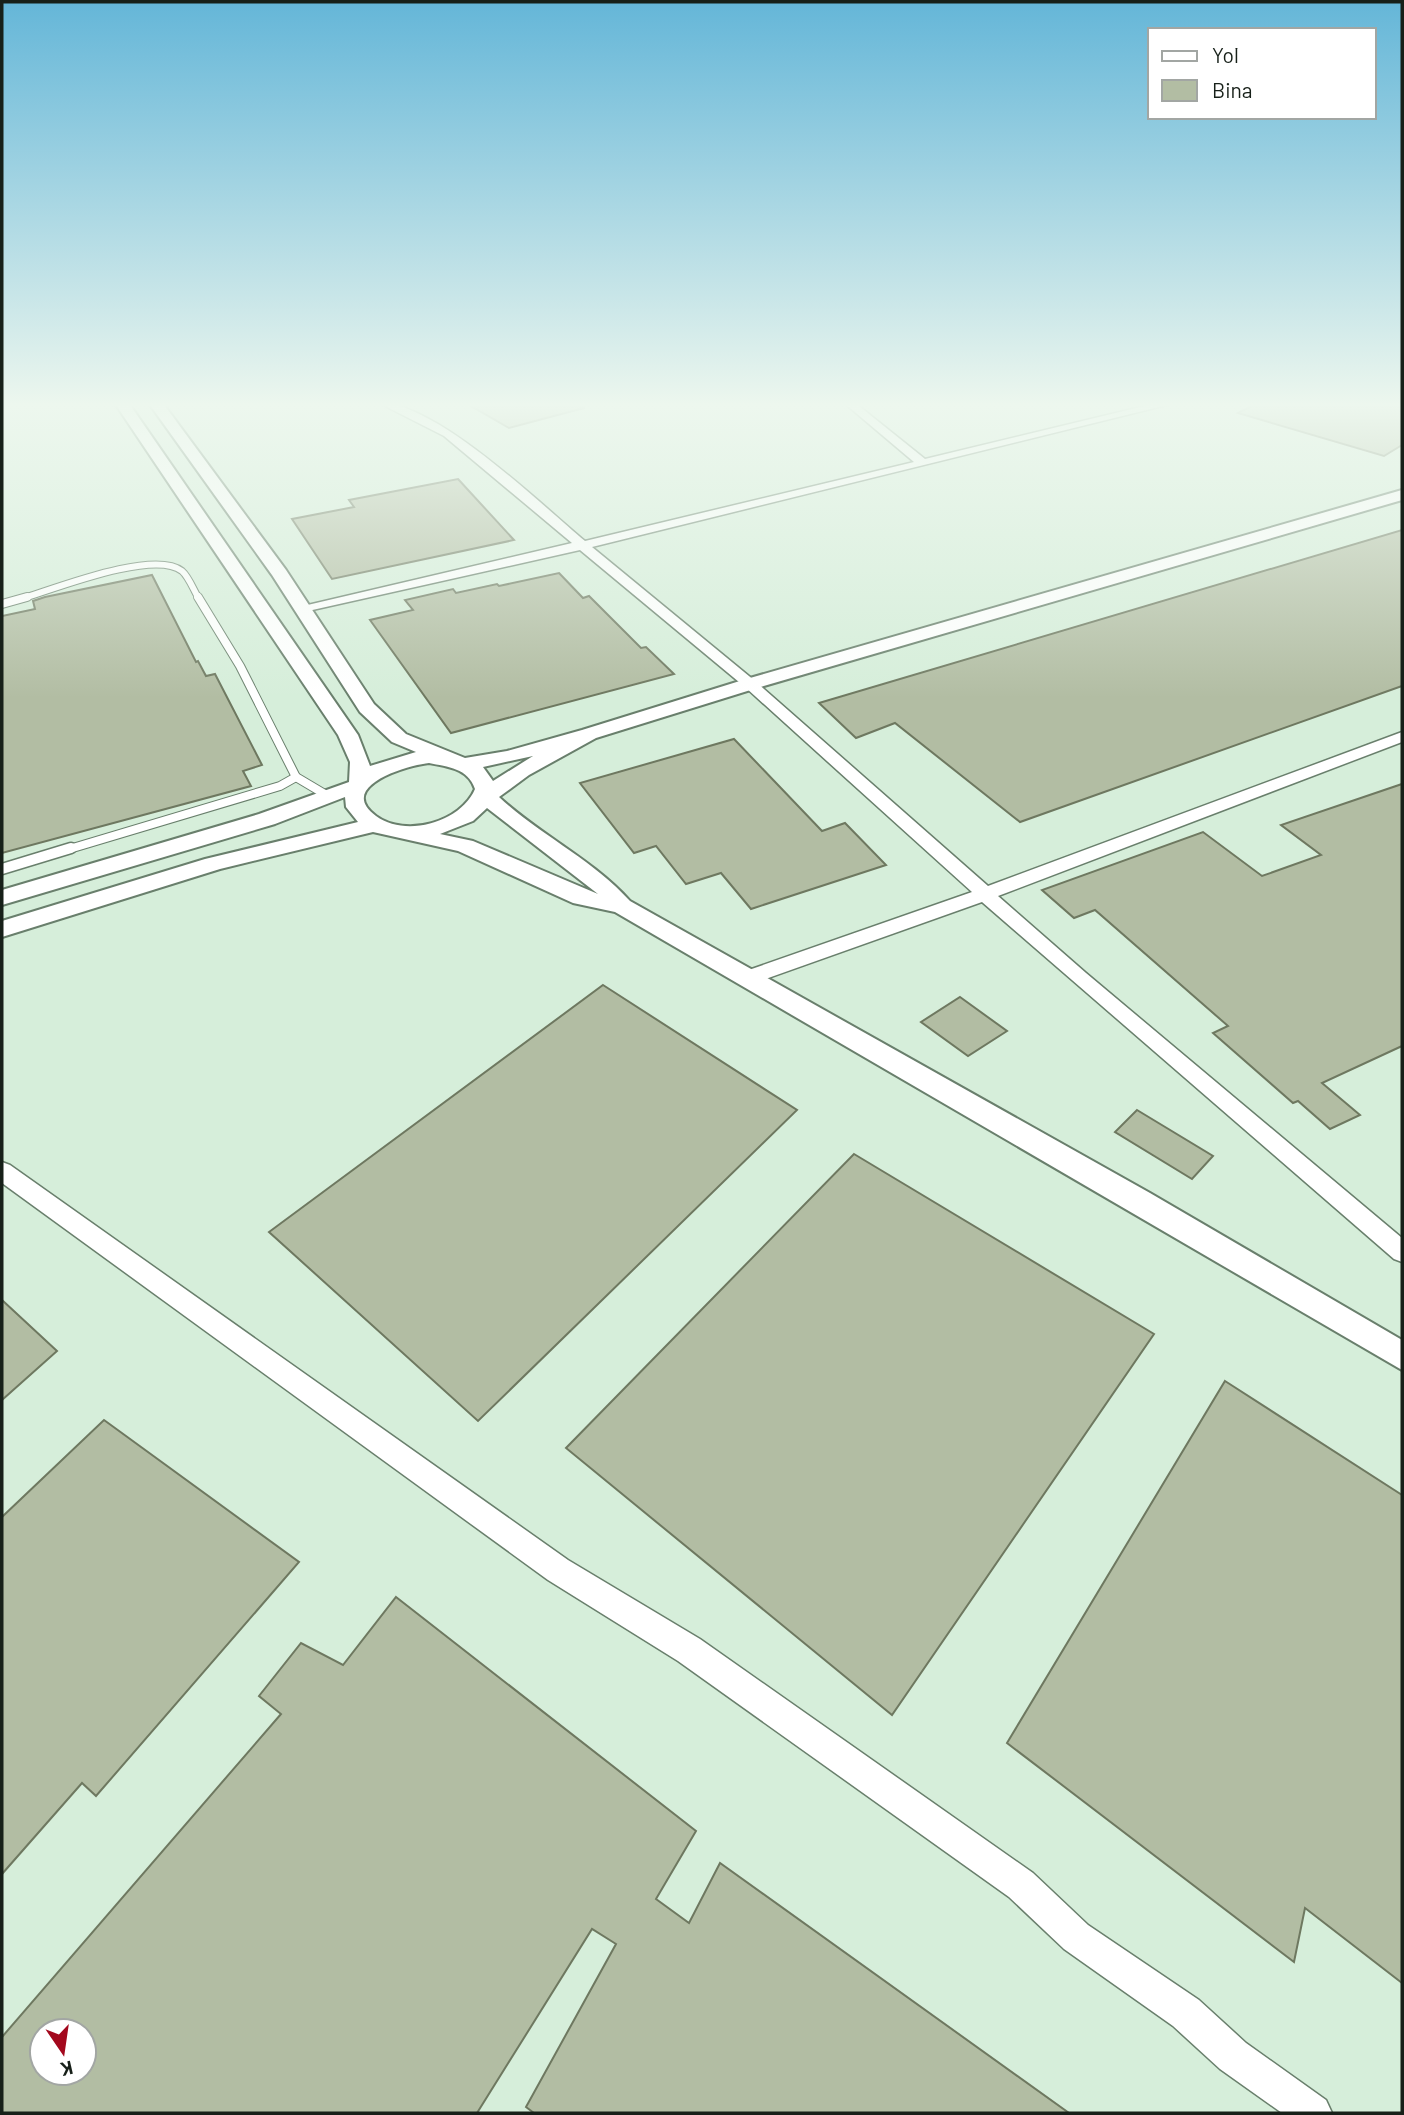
<svg xmlns="http://www.w3.org/2000/svg" width="1404" height="2115" viewBox="0 0 1404 2115" font-family="Barlow,sans-serif">
	<style>
		.building { fill: #b2bda3; stroke: #6e7860; stroke-width: 2; fill-rule: evenodd }
		.lines { fill: none; stroke-linecap: round; stroke-linejoin: round }
		.service-far2-casing { stroke: #697f6c; stroke-width: 8 }
		.service-far1-casing { stroke: #697f6c; stroke-width: 10 }
		.service-casing { stroke: #697f6c; stroke-width: 13 }
		.minor-casing { stroke: #697f6c; stroke-width: 3 }
		.tertiary-casing { stroke: #697f6c; stroke-width: 4 }
		.service-far2 { stroke: #fff; stroke-width: 6 }
		.service-far1 { stroke: #fff; stroke-width: 8 }
		.service { stroke: #fff; stroke-width: 10 }
		.minor { fill: #fff; fill-rule: evenodd }
		.tertiary { fill: #fff; fill-rule: evenodd }
	</style>
	<rect width="100%" height="100%" fill="#d6eeda"/>
	<g class="building">
		<path d="M464 402H583L584 408 509 428Z"/>
		<path d="M1259 402H1402V445L1384 456 1238 413Z"/>
		<path d="M458 479 514 540 332 579 292 519 354 507 349 500Z"/>
		<path d="M1402 530V686L1020 822 895 723 856 738 819 703Z"/>
		<path d="M559 573 583 598 589 596 641 648 646 647 674 674 451 733 370 620 413 610 405 600 453 589 456 593 497 584 499 586Z"/>
		<path d="M152 575 196 662 198 661 206 676 215 674 262 765 243 771 251 786 2 853V616L35 609 33 601 45 597Z"/>
		<path d="M734 739 822 831 845 823 886 865 751 909 721 873 686 884 656 846 634 853 580 783Z"/>
		<path d="M1402 784V1046L1322 1083 1360 1115 1330 1129 1298 1101 1293 1103 1213 1033 1228 1026 1095 910 1074 918 1042 890 1203 832 1262 876 1321 855 1281 825Z"/>
		<path d="M603 985 797 1110 478 1421 269 1232Z"/>
		<path d="M960 997 1007 1031 968 1056 921 1022Z"/>
		<path d="M1137 1110 1213 1156 1192 1179 1115 1132Z"/>
		<path d="M854 1154 1154 1334 892 1715 566 1448Z"/>
		<path d="M2 1300 57 1351 2 1400Z"/>
		<path d="M1225 1381 1402 1495V1983L1305 1908 1294 1962 1007 1743Z"/>
		<path d="M104 1420 299 1562 96 1796 82 1783 2 1874V1517Z"/>
		<path d="M396 1597 696 1831 656 1899 689 1923 720 1863 1069 2113H534L526 2107 616 1944 592 1929 477 2113H2V2037L281 1714 259 1696 301 1643 343 1665ZM42 2031H84V2073H42Z"/>
	</g>
	<g class="lines">
		<defs>
			<path id="service-far2" d="M21 599C54 589 154 549 182 571 189 577 194 591 199 599"/>
			<g id="service-far1">
				<path d="M198 597 240 666 296 777 328 796"/>
				<path d="M2 604 27 597"/>
				<path d="M66 850 280 786 296 777"/>
			</g>
			<path id="service" d="M2 869 71 848"/>
			<g id="minor">
				<path d="M377 402C436 402 538 502 585 541L914 462 843 402H854L925 459 1161 402H1179L592 547 755 681 988 886 1402 732V742L998 896 1086 973 1402 1238V1262L1394 1259 982 902 757 982H743L740 977 743 972 972 892 745 687 580 550 299 613V607L572 543 444 436Z"/>
				<path d="M2 1162 10 1165 568 1560 700 1639 1033 1873 1088 1925 1199 2000 1246 2043 1326 2100 1332 2113H1282L1220 2069 1173 2026 1064 1949 1009 1897 678 1661 548 1580 2 1183Z"/>
			</g>
			<path id="tertiary" d="M114 402H128L358 735 370 766 416 752 392 742 360 712 272 575 148 402H162L286 570 374 704 406 734 465 758 507 751 582 730 743 680 1402 490V500L757 688 596 738 529 775 499 797C540 835 592 859 630 901L1150 1193 1402 1340V1370L615 912 573 903 458 851 373 832 220 869 2 937V921L205 859 358 822 346 807 345 797 275 824 2 905V890L259 814 349 782 350 762 338 735ZM533 756 493 781 483 767ZM429 763C448 767 468 768 475 789 461 822 406 838 376 816 335 786 409 765 429 763ZM487 808 598 894 473 841 440 834 473 821Z"/>
		</defs>
		<use href="#service-far2" class="service-far2-casing"/>
		<use href="#service-far1" class="service-far1-casing"/>
		<use href="#service" class="service-casing"/>
		<use href="#minor" class="minor-casing"/>
		<use href="#tertiary" class="tertiary-casing"/>
		<use href="#service-far2" class="service-far2"/>
		<use href="#service-far1" class="service-far1"/>
		<use href="#service" class="service"/>
		<use href="#minor" class="minor"/>
		<use href="#tertiary" class="tertiary"/>
	</g>
	<linearGradient id="sky" x2="0" y2="1"><stop stop-color="#64b6d8"/><stop offset="0.58" stop-color="#edf7ee"/><stop offset="1" stop-color="#edf7ee" stop-opacity="0"/></linearGradient>
	<rect width="1404" height="698" fill="url(#sky)"/>
	<rect width="1404" height="2115" fill="none" stroke="#172019" stroke-width="7"/>
	<rect x="1148" y="28" width="228" height="91" fill="#ffffff" stroke="#a2a6a3" stroke-width="2"/>
	<rect x="1162" y="51" width="35" height="10" fill="#ffffff" stroke="#a2a6a3" stroke-width="2"/>
	<text x="1212" y="63" font-size="21" fill="#172019">Yol</text>
	<rect x="1162" y="80" width="35" height="21" fill="#b2bda3" stroke="#a2a6a3" stroke-width="2"/>
	<text x="1212" y="98" font-size="21" fill="#172019">Bina</text>
	<g transform="translate(63 2052) rotate(167)"><circle r="33" fill="#ffffff" stroke="#a2a6a3" stroke-width="2"/>
	<path d="M0-5L12 26L0 18L-12 26Z" fill="#a3081d"/>
	<text y="-10" font-size="19" font-weight="bold" text-anchor="middle" fill="#172019">K</text>
	</g>
</svg>
